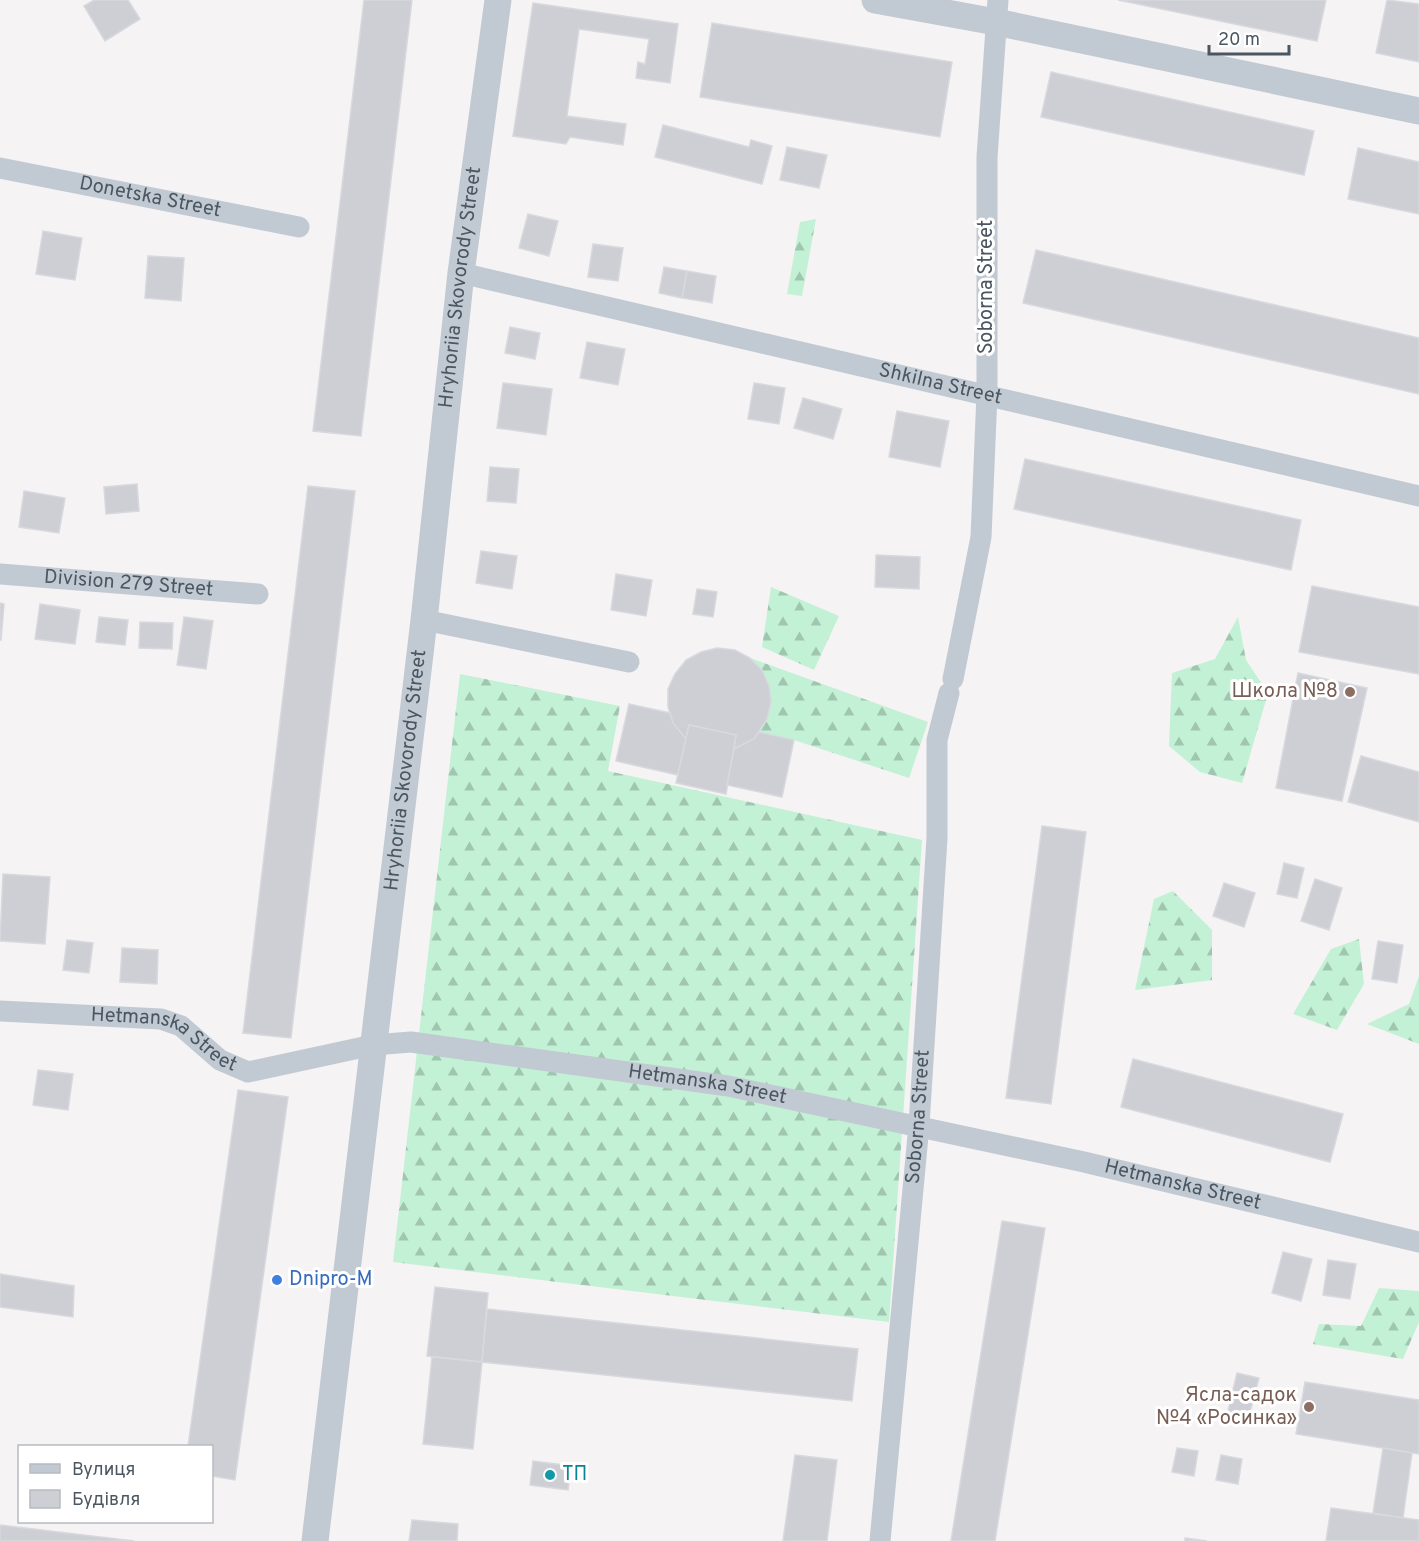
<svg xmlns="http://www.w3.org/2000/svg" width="1419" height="1541" viewBox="0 0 1419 1541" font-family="Overpass,sans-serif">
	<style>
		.forest { fill: url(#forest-firs) }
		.building { fill: #cdcfd5; stroke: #d7d9de; stroke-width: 1.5 }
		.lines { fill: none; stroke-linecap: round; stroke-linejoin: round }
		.minor { stroke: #c1cad2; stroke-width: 21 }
		.tertiary { stroke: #c1cad2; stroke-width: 27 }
		.education-dot { fill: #8d6e63; stroke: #fff; stroke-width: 2 }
		.shop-dot { fill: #3f7fe0; stroke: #fff; stroke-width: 2 }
		.culture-dot { fill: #0f9aa8; stroke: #fff; stroke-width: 2 }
		.labels { text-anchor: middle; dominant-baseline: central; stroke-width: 6; stroke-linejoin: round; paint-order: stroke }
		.street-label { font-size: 20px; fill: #4a5661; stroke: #fff }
		.education-label { font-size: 20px; fill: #785e54; stroke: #fff; text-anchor: end }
		.shop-label { font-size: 20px; fill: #366cbe; stroke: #fff; text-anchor: start }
		.culture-label { font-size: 20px; fill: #0d838f; stroke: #fff; text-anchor: start }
	</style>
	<defs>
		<pattern id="forest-firs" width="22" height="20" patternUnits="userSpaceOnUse" patternTransform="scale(1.5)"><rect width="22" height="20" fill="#c3f1d5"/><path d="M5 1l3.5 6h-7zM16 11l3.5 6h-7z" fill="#a0c6b0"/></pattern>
	</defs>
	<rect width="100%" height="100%" fill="#f5f3f3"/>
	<g class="forest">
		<path d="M816 219 802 296 787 294 800 222Z"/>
		<path d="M771 587 839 616 814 670 762 647Z"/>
		<path d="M1238 617 1246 660 1268 693 1242 783 1200 772 1169 746 1172 673 1215 659Z"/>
		<path d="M750 658 928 722 909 778 794 740 759 732C776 705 772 681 750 658Z"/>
		<path d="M460 674 620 706 608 771 922 840 889 1322 393 1262Z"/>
		<path d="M1173 891 1212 930V980L1135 990 1154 899Z"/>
		<path d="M1359 939 1364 984 1337 1030 1293 1014 1331 949Z"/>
		<path d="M1419 976V1044L1367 1024 1409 1004Z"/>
		<path d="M1379 1288 1419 1291V1322L1403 1359 1313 1344 1319 1324 1361 1326Z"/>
	</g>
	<g class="building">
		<path d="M94 0H128L140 19 105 41 84 6Z"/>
		<path d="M364 0H412L361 436 313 431Z"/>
		<path d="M1118 0H1326L1317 41Z"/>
		<path d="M1387 0 1419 4V62L1376 53Z"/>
		<path d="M533 3 678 24 670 83 636 78 638 62 645 64 649 39 579 29 567 116 626 124 623 145 570 137 566 144 513 136Z"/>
		<path d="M712 23 952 62 940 137 700 97Z"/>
		<path d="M1051 72 1314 131 1304 175 1041 117Z"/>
		<path d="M663 125 749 147 751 140 772 146 762 184 655 157Z"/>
		<path d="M787 147 827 155 819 188 780 180Z"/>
		<path d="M1358 148 1419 162V214L1348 199Z"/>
		<path d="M528 214 558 221 549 256 519 248Z"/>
		<path d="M43 231 82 238 75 280 36 274Z"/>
		<path d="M593 244 623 248 618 281 588 277Z"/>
		<path d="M1036 250 1419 338V394L1023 303Z"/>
		<path d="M148 256 184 258 181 301 145 298Z"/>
		<path d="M664 267 687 271 682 298 659 293Z"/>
		<path d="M687 271 716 276 712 303 682 298Z"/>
		<path d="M510 327 540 333 535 359 505 353Z"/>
		<path d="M587 342 625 349 618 385 580 378Z"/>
		<path d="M503 383 552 389 546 435 497 428Z"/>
		<path d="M754 383 785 388 779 424 748 419Z"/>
		<path d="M803 398 842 409 833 439 794 428Z"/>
		<path d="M897 411 949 421 940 467 889 457Z"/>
		<path d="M1025 459 1301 520 1291 570 1014 509Z"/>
		<path d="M490 467 519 469 516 503 487 501Z"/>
		<path d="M137 484 139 511 106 514 104 487Z"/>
		<path d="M308 486 355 491 291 1038 243 1033Z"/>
		<path d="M24 491 65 498 59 533 19 527Z"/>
		<path d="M481 551 517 556 512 589 476 583Z"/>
		<path d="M876 555 920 557 919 589 875 587Z"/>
		<path d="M616 574 652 580 646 616 611 610Z"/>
		<path d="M1312 586 1419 607V674L1299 652Z"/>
		<path d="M697 589 717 592 713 617 693 614Z"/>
		<path d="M0 603 4 604 1 640H0Z"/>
		<path d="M40 604 80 610 75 644 35 639Z"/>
		<path d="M99 617 128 620 125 645 96 642Z"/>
		<path d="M184 617 213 621 206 669 177 665Z"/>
		<path d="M140 622 173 623 172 649 139 648Z"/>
		<path d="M717 648 735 650 750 658 762 670 769 686 771 702 767 719 754 739 734 749 736 735 689 725 686 739 673 723 668 707V689L675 674 686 660 701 652Z"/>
		<path d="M1298 673 1367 688 1342 801 1276 788Z"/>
		<path d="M629 704 670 713 673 723 686 739 678 775 616 761Z"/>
		<path d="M689 725 736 735 726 794 676 783Z"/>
		<path d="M759 732 794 740 782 797 727 785 734 749 754 739Z"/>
		<path d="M1361 756 1419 772V822L1348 802Z"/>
		<path d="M1042 826 1086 832 1051 1104 1006 1098Z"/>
		<path d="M1284 863 1304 868 1297 898 1277 894Z"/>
		<path d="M3 874 50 877 45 944 0 941Z"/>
		<path d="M1315 879 1342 888 1329 930 1301 921Z"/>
		<path d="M1224 883 1255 893 1244 927 1213 916Z"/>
		<path d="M67 940 93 943 89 973 63 970Z"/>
		<path d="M1378 941 1403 945 1397 983 1372 979Z"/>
		<path d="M122 948 158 950 157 984 120 982Z"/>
		<path d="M1133 1059 1343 1114 1330 1162 1121 1107Z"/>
		<path d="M38 1070 73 1074 68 1110 33 1105Z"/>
		<path d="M238 1090 288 1097 235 1480 212 1476V1446H188Z"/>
		<path d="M1002 1221 1045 1228 995 1541H951Z"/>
		<path d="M1283 1252 1312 1259 1301 1301 1272 1293Z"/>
		<path d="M1328 1260 1356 1264 1350 1299 1323 1295Z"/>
		<path d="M0 1274 74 1286 73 1317 0 1307Z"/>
		<path d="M435 1287 488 1293 482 1362 427 1356Z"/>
		<path d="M487 1309 858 1349 852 1401 482 1362Z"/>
		<path d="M432 1357 482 1362 473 1449 423 1444Z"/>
		<path d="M1237 1373 1259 1378 1249 1416 1228 1411Z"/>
		<path d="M1305 1382 1419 1400V1454L1296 1434Z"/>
		<path d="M1177 1448 1198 1451 1194 1476 1172 1472Z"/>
		<path d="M1383 1448 1412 1453 1403 1518 1373 1513Z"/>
		<path d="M795 1455 837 1460 827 1541H783Z"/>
		<path d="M1221 1455 1242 1459 1238 1484 1216 1480Z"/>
		<path d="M533 1461 571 1466 568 1490 530 1485Z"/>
		<path d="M1331 1508 1419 1520V1541H1326Z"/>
		<path d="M412 1520 458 1524 457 1541H409Z"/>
		<path d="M0 1525 134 1541H0Z"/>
		<path d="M1185 1538 1207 1541H1185Z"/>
	</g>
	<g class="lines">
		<g class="minor">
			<path id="s1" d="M0 168 299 227"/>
			<path id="s2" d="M461 273 1419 496"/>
			<path id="s3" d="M0 574 258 594"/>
			<path d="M424 620 629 662"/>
			<path d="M953 679 981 537 987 394V157L998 0"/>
			<path id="s4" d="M0 1011 161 1019 181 1026 220 1060 248 1072 373 1045 411 1042 728 1086 1084 1162 1419 1242"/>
			<path id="s5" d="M880 1541 919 1125 937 838V740L949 693"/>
		</g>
		<g class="tertiary">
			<path d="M875 0 996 22 1419 111"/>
			<path id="s6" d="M315 1541 424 620 461 273 498 0"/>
		</g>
	</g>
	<g class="education-dot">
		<circle cx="1350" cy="692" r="6"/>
		<circle cx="1309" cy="1407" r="6"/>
	</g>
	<circle class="shop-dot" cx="277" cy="1280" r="6"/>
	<circle class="culture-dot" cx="550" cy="1475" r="6"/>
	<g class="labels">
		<g class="street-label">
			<text stroke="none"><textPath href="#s1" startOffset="153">Donetska Street</textPath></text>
			<text transform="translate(987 287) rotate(-90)">Soborna Street</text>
			<text stroke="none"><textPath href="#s6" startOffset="1262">Hryhoriia Skovorody Street</textPath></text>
			<text stroke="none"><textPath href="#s2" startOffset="492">Shkilna Street</textPath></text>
			<text stroke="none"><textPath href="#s3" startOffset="129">Division 279 Street</textPath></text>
			<text stroke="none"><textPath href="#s6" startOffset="776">Hryhoriia Skovorody Street</textPath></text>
			<text stroke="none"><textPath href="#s4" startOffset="171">Hetmanska Street</textPath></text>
			<text stroke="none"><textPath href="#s4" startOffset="730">Hetmanska Street</textPath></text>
			<text stroke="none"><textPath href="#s5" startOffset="426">Soborna Street</textPath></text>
			<text stroke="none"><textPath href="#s4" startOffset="1216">Hetmanska Street</textPath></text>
		</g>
		<g class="education-label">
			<text x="1338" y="692">Школа №8</text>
			<text x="1297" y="1396">Ясла-садок<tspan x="1297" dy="23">№4 «Росинка»</tspan></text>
		</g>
		<g class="shop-label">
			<text x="289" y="1280">Dnipro-M</text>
		</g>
		<g class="culture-label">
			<text x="562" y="1475">ТП</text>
		</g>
	</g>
	<rect x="18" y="1445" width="195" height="78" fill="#ffffff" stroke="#b7bbc0" stroke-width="1.5"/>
	<rect x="30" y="1464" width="30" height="9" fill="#c1cad2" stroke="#b7bbc0" stroke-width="1.5"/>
	<text x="72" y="1475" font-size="18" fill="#4a5661">Вулиця</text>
	<rect x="30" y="1490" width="30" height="18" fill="#cdcfd5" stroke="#b7bbc0" stroke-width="1.5"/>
	<text x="72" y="1505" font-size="18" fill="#4a5661">Будівля</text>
	<path d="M1209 45v9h80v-9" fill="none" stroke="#4a5661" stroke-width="3"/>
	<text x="1218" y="45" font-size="18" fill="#4a5661" stroke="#ffffff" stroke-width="4.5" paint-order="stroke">20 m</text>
</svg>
